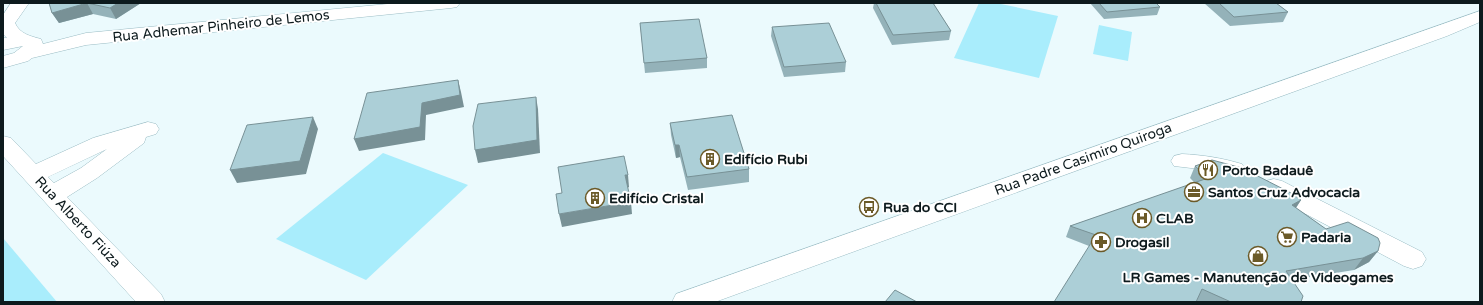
<svg xmlns="http://www.w3.org/2000/svg" width="1483" height="305" viewBox="0 0 1483 305" font-family="'Varela Round',sans-serif">
	<style>
		.green { fill: #a9edfc }
		.lines { fill: none; stroke-linecap: round; stroke-linejoin: round }
		.minor-casing { stroke: #9abcc4; stroke-width: 1 }
		.minor { fill: #fff; fill-rule: evenodd }
		.wall { fill: #94b2b9 }
		.shaded-wall { fill: #789196 }
		.building { fill: #accfd7; stroke: #789196 }
		.labels { text-anchor: middle; dominant-baseline: central; stroke-width: 4; stroke-linejoin: round; paint-order: stroke }
		.street-label { font-size: 14px; fill: #0d1a1d; stroke: #fff }
		.poi-label { font-size: 14px; font-weight: bold; fill: #0d1a1d; stroke: #fff; text-anchor: start }
	</style>
	<rect width="100%" height="100%" fill="#ebfafd"/>
	<g class="green">
		<path d="M979 3H996L1058 16 1039 78 954 58Z"/>
		<path d="M1099 25 1132 32 1128 61 1093 54Z"/>
		<path d="M383 153 468 185 366 280 276 239Z"/>
		<path d="M3 238 57 302H3Z"/>
	</g>
	<g class="lines">
		<defs>
			<g id="minor">
				<path d="M11 3H29L15 23C20 34 30 36 41 39L43 44 86 33 398 3H460L457 7 451 8 86 45 32 58 28 61 3 68V56L14 53 23 46 3 50V38H7L3 34V15Z"/>
				<path d="M1480 11V22L1447 36 715 302H672L676 294Z"/>
				<path d="M148 122 156 124 159 129 156 134 146 137 144 143 97 178 67 197 161 294 165 302H136L3 156V136L11 138 36 164 93 138ZM107 149 81 168 54 183 48 177Z"/>
				<path d="M1182 154C1203 155 1222 158 1242 164L1245 169 1242 174 1234 177 1208 170 1174 166 1171 161 1174 156Z"/>
				<path d="M1274 179 1282 181 1422 252 1426 259 1422 266 1413 269 1404 266 1266 193 1262 187 1266 181Z"/>
			</g>
		</defs>
		<use href="#minor" class="minor-casing"/>
		<use href="#minor" class="minor"/>
	</g>
	<g class="wall">
		<path d="M49 3H141L116 19 93 14 59 23 52 13Z"/>
		<path d="M874 3H933L951 31 949 40 892 45 873 8Z"/>
		<path d="M1090 3H1156L1160 7 1157 15 1104 19Z"/>
		<path d="M1204 3H1276L1288 12 1283 22 1230 26Z"/>
		<path d="M640 23 707 58V68L645 73Z"/>
		<path d="M772 27 846 62 845 72 784 77 771 36Z"/>
		<path d="M670 123 749 169V182L688 190 680 157 676 158 671 135Z"/>
		<path d="M1195 166 1301 200 1296 208 1326 229 1378 251 1369 262 1354 270 1292 280 1301 302H1198L1089 246 1066 237 1070 226 1195 183 1190 178Z"/>
	</g>
	<g class="shaded-wall">
		<path d="M87 3 93 14 59 23 52 13Z"/>
		<path d="M118 3H141L116 19 110 8Z"/>
		<path d="M458 80 461 92 464 107 426 115 425 140 359 151 354 139 422 103Z"/>
		<path d="M536 97 538 109 540 153 478 163 475 150Z"/>
		<path d="M313 117 318 129 306 174 237 183 230 170Z"/>
		<path d="M675 145H679L680 157 676 158Z"/>
		<path d="M625 175H628L629 187 627 188Z"/>
		<path d="M1301 200 1293 212 1292 205Z"/>
		<path d="M631 202 632 214 562 227 559 214Z"/>
		<path d="M1378 251 1369 262 1354 270 1363 258Z"/>
	</g>
	<g class="building">
		<path d="M49 3H118L110 8 87 3 52 13Z"/>
		<path d="M876 3H933L951 31 893 35Z"/>
		<path d="M1099 3H1156L1160 7 1107 12Z"/>
		<path d="M1219 3H1276L1288 12 1234 17Z"/>
		<path d="M699 19 707 58 644 63 640 23Z"/>
		<path d="M829 23 846 62 784 67 772 27Z"/>
		<path d="M458 80 460 95 422 103 420 127 354 139 367 93Z"/>
		<path d="M536 97 537 140 475 150 473 126 478 104Z"/>
		<path d="M732 115 749 169 687 177 679 145H675L670 123Z"/>
		<path d="M313 117 300 161 230 170 247 125Z"/>
		<path d="M624 156 628 175H625L631 202 559 214 556 194 562 193 558 167Z"/>
		<path d="M1212 160 1242 168 1291 193 1301 200 1292 205 1326 229 1348 222 1378 238 1380 243 1378 251 1363 258 1286 271 1303 296 1301 302H1231L1202 289 1196 302H1054L1096 235 1070 226 1208 178 1195 166Z"/>
		<path d="M895 290 917 302H885Z"/>
	</g>
	<defs>
		<symbol id="building-ring" viewBox="-11 -11 22 22"><circle r="9.5" fill="#fff" stroke="#6b5a28" stroke-width="1.5"/><path d="M-4-6H4V6H1V3H-1V6H-4ZM-2.5-4.3h1.7v1.8h-1.7ZM.8-4.3h1.7v1.8H.8ZM-2.5-1h1.7V.8h-1.7ZM.8-1h1.7V.8H.8Z" fill="#6b5a28"/></symbol>
		<symbol id="restaurant-ring" viewBox="-11 -11 22 22"><circle r="9.5" fill="#fff" stroke="#6b5a28" stroke-width="1.5"/><path d="M-5-6h1v4h1v-4h1v4h1v-4h1v5L-1.5 .5V6h-2V.5L-5-1ZM5-6V6H3V1.5H1.5Q1.5-4 5-6Z" fill="#6b5a28"/></symbol>
		<symbol id="office-ring" viewBox="-11 -11 22 22"><circle r="9.5" fill="#fff" stroke="#6b5a28" stroke-width="1.5"/><path d="M-6-3h4V-5.5h4V-3h4V5H-6ZM-1-4.5V-3h2v-1.5ZM-6 0V1H6V0Z" fill="#6b5a28"/></symbol>
		<symbol id="bus-ring" viewBox="-11 -11 22 22"><circle r="9.5" fill="#fff" stroke="#6b5a28" stroke-width="1.5"/><path d="M-5-6H5V4H4V6H2V4H-2V6H-4V4H-5ZM-3.5-4V0h7V-4ZM-3.5 1.2v1.5H-2V1.2ZM2 1.2v1.5H3.5V1.2Z" fill="#6b5a28"/></symbol>
		<symbol id="hospital-ring" viewBox="-11 -11 22 22"><circle r="9.5" fill="#fff" stroke="#6b5a28" stroke-width="1.5"/><path d="M-5-5h3v3.5h4V-5h3V5h-3V1.5h-4V5h-3Z" fill="#6b5a28"/></symbol>
		<symbol id="supermarket-ring" viewBox="-11 -11 22 22"><circle r="9.5" fill="#fff" stroke="#6b5a28" stroke-width="1.5"/><path d="M-6-5.5h2.5l.6 2H6L4.5 2H-2.5L-4.4-4H-6ZM-1.5 3.2a1.3 1.3 0 1 0 .1 0ZM3 3.2a1.3 1.3 0 1 0 .1 0Z" fill="#6b5a28"/></symbol>
		<symbol id="pharmacy-ring" viewBox="-11 -11 22 22"><circle r="9.5" fill="#fff" stroke="#6b5a28" stroke-width="1.5"/><path d="M-2-6h4v4h4v4h-4v4h-4v-4h-4v-4h4Z" fill="#6b5a28"/></symbol>
		<symbol id="shop-ring" viewBox="-11 -11 22 22"><circle r="9.5" fill="#fff" stroke="#6b5a28" stroke-width="1.5"/><path d="M-5-2.5h2.3a2.7 3.5 0 0 1 5.4 0H5L5.5 6h-11ZM-1.5-2.5h3a1.5 2.3 0 0 0-3 0Z" fill="#6b5a28"/></symbol>
	</defs>
	<g fill-rule="evenodd">
		<use href="#building-ring" x="699" y="148" width="22" height="22"/>
		<use href="#restaurant-ring" x="1197" y="159" width="22" height="22"/>
		<use href="#office-ring" x="1183" y="181" width="22" height="22"/>
		<use href="#building-ring" x="584" y="187" width="22" height="22"/>
		<use href="#bus-ring" x="858" y="196" width="22" height="22"/>
		<use href="#hospital-ring" x="1131" y="207" width="22" height="22"/>
		<use href="#supermarket-ring" x="1276" y="226" width="22" height="22"/>
		<use href="#pharmacy-ring" x="1090" y="231" width="22" height="22"/>
		<use href="#shop-ring" x="1247" y="245" width="22" height="22"/>
	</g>
	<g class="labels">
		<g class="street-label">
			<text transform="translate(221 26) rotate(-6)">Rua Adhemar Pinheiro de Lemos</text>
			<text transform="translate(1083 159) rotate(-20)">Rua Padre Casimiro Quiroga</text>
			<text transform="translate(78 222) rotate(47)">Rua Alberto Fiúza</text>
		</g>
		<g class="poi-label">
			<text x="724" y="159">Edifício Rubi</text>
			<text x="1222" y="170">Porto Badauê</text>
			<text x="1208" y="192">Santos Cruz Advocacia</text>
			<text x="609" y="198">Edifício Cristal</text>
			<text x="883" y="207">Rua do CCI</text>
			<text x="1156" y="218">CLAB</text>
			<text x="1301" y="237">Padaria</text>
			<text x="1115" y="242">Drogasil</text>
			<text x="1258" y="277" text-anchor="middle">LR Games - Manutenção de Videogames</text>
		</g>
	</g>
	<rect width="1483" height="305" fill="none" stroke="#0d1a1d" stroke-width="8"/>
</svg>
